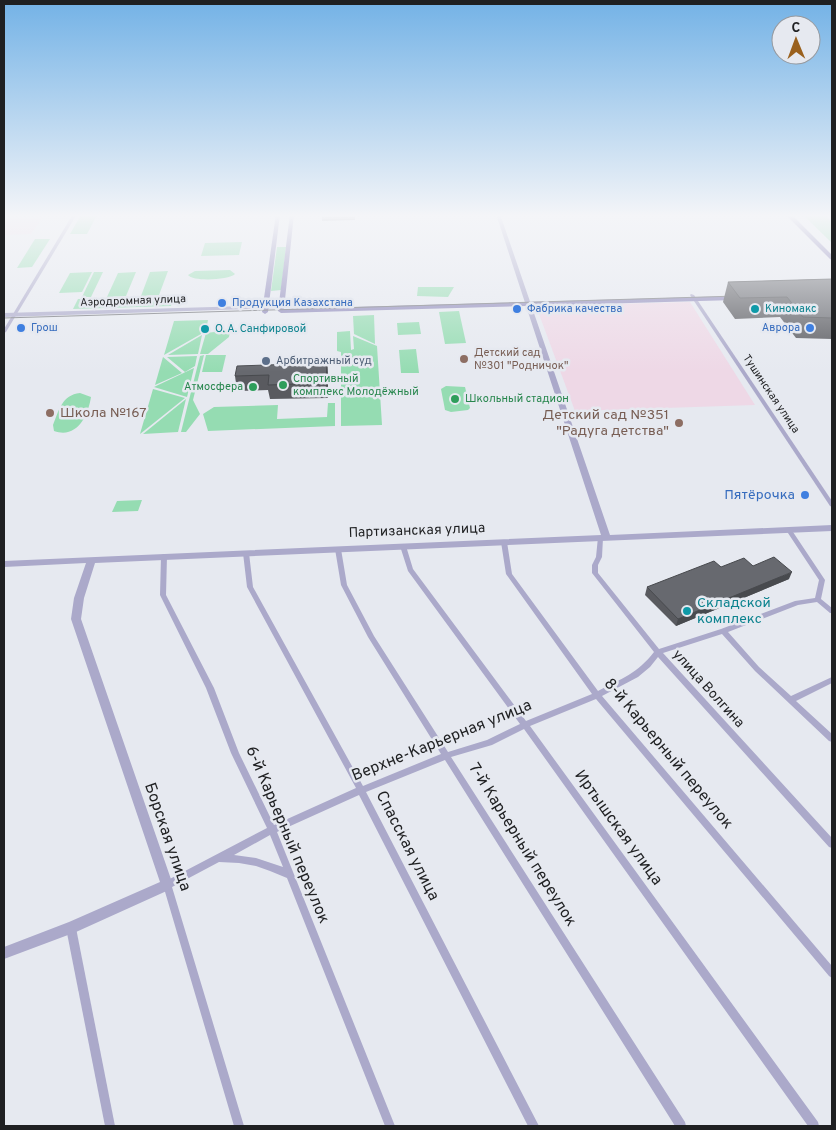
<svg xmlns="http://www.w3.org/2000/svg" width="836" height="1130" viewBox="0 0 836 1130" font-family="Overpass,sans-serif">
	<style>
		.commercial { fill: #eed8e6 }
		.green { fill: #95dcb2 }
		.lines { fill: none; stroke-linecap: round; stroke-linejoin: round }
		.minor { fill: #aba9ca; fill-rule: evenodd }
		.tertiary { fill: #aba9ca; fill-rule: evenodd }
		.secondary { fill: #8e89ba; fill-rule: evenodd }
		.primary { fill: #7972ad; fill-rule: evenodd }
		.tram { stroke: #74767b; stroke-width: 1 }
		.wall { fill: #595a5f }
		.shaded-wall { fill: #484a4e }
		.building { fill: #67696f; stroke: #484a4e }
		.shop-dot { fill: #3f7fe0; stroke: #e6e9f0; stroke-width: 2 }
		.culture-dot { fill: #0f9aa8; stroke: #e6e9f0; stroke-width: 2 }
		.education-dot { fill: #8d6e63; stroke: #e6e9f0; stroke-width: 2 }
		.service-dot { fill: #5c6f8a; stroke: #e6e9f0; stroke-width: 2 }
		.leisure-dot { fill: #2e9e5b; stroke: #e6e9f0; stroke-width: 2 }
		.labels { text-anchor: middle; dominant-baseline: central; stroke-width: 5; stroke-linejoin: round; paint-order: stroke }
		.far-street-label { font-size: 11px; fill: #1f2022; stroke: #e6e9f0 }
		.far-shop-label { font-size: 11px; fill: #366cbe; stroke: #e6e9f0; text-anchor: start }
		.far-culture-label { font-size: 11px; fill: #0d838f; stroke: #e6e9f0; text-anchor: start }
		.far-education-label { font-size: 11px; fill: #785e54; stroke: #e6e9f0; text-anchor: start }
		.far-service-label { font-size: 11px; fill: #4e5e75; stroke: #e6e9f0; text-anchor: start }
		.far-leisure-label { font-size: 11px; fill: #27864d; stroke: #e6e9f0; text-anchor: start }
		.education-label { font-size: 14px; fill: #785e54; stroke: #e6e9f0; text-anchor: start }
		.shop-label { font-size: 14px; fill: #366cbe; stroke: #e6e9f0; text-anchor: end }
		.street-label { font-size: 14px; fill: #1f2022; stroke: #e6e9f0 }
		.culture-label { font-size: 14px; fill: #0d838f; stroke: #e6e9f0; text-anchor: start }
		.near-street-label { font-size: 16px; fill: #1f2022; stroke: #e6e9f0 }
	</style>
	<rect width="100%" height="100%" fill="#e6e9f0"/>
	<g class="commercial">
		<path d="M4 214H45L31 234 4 235Z"/>
		<path d="M690 302 755 405 575 411 536 306Z"/>
	</g>
	<g class="green">
		<path d="M802 214H823L832 222V243Z"/>
		<path d="M81 215H97L87 234H70Z"/>
		<path d="M35 239H50L32 267 17 268Z"/>
		<path d="M242 242 239 255 201 256 205 243Z"/>
		<path d="M277 247H286L281 290 271 291Z"/>
		<path d="M230 270 235 274C229 280 193 282 188 275L195 271Z"/>
		<path d="M168 271 159 295 141 296 150 272Z"/>
		<path d="M92 272 82 292 59 293 70 273Z"/>
		<path d="M94 272H103L91 297H82Z"/>
		<path d="M136 272 126 296 107 297 118 273Z"/>
		<path d="M454 287 448 297 417 296 418 287Z"/>
		<path d="M174 296 171 306 73 309 78 299Z"/>
		<path d="M459 311 466 343 445 344 439 312Z"/>
		<path d="M374 315 375 344 354 334 353 316Z"/>
		<path d="M208 320 207 325 204 326 201 334 164 355 174 321Z"/>
		<path d="M419 322 421 334 398 335 397 323Z"/>
		<path d="M222 331H230L229 337 208 354H200L206 333Z"/>
		<path d="M350 331 351 350 354 349 353 336 377 346 382 425 341 426V352L337 351V332Z"/>
		<path d="M202 335 198 354 168 355Z"/>
		<path d="M416 349 419 373H401L399 350Z"/>
		<path d="M204 355 193 400 200 414 186 432H181L200 356Z"/>
		<path d="M206 355H226L222 372H202Z"/>
		<path d="M197 356 195 366 185 372 167 357Z"/>
		<path d="M163 357 182 373 155 385Z"/>
		<path d="M194 368 187 397 154 387Z"/>
		<path d="M446 386 465 387 470 408 468 410 451 412 445 410 441 389Z"/>
		<path d="M153 389 185 398 140 434Z"/>
		<path d="M80 393 91 397C88 416 77 439 54 431L53 425C59 410 62 395 80 393Z"/>
		<path d="M186 399 178 432 143 434Z"/>
		<path d="M328 403H335V426L208 431 203 414 214 407 278 405 277 419 327 417Z"/>
		<path d="M142 500 138 511 112 512 117 501Z"/>
	</g>
	<g class="lines">
		<g class="minor">
			<path d="M73 214H77L6 332 4 333V329Z"/>
			<path d="M691 294 694 295 832 501V507L830 506 690 295Z"/>
			<path d="M789 528 791 529 825 580 821 599 832 608V613H830L817 602 798 605 728 632 759 667 791 696 832 677V683L796 701 832 734V742L829 741 755 671 722 634 663 653 832 838V848L829 847 658 657 650 667 638 677 602 696 832 966V978L829 976 596 699 530 726 818 1122 819 1126H808L524 729 492 745 451 757 685 1122 686 1126H675L445 760 366 792 539 1126H528L359 795 277 832 395 1126H385L287 878 270 871 256 866 239 863 219 862 172 887 244 1126H234L163 885 164 882 267 828 231 753 206 688 160 595 161 556 162 555 164 554 167 556 166 595 214 688 239 753 274 825 356 788 247 587 243 553 244 552H248L249 553 253 587 363 786 441 754 368 637 341 585 335 549 336 548 338 547 341 549 347 585 374 636 448 752 487 740 520 724 408 571 400 546 401 545 403 544 406 546 413 569 526 721 592 694 506 574 501 542 502 541 504 540 507 542 512 574 598 691C621 679 638 673 654 652L592 573V565L596 557 598 537H602L603 538 602 557 598 565V573L659 649 721 629 795 601 815 598 819 580 786 530ZM270 835 283 867 256 858 234 855Z"/>
			<path d="M71 923 74 925 76 928 115 1126H105L66 928 68 925Z"/>
		</g>
		<g class="tertiary">
			<path d="M496 214H500L610 535 832 525V531L95 563 84 598 81 619 173 885 171 889 76 932 4 959V947L69 922 160 882 71 619 74 598 86 563 4 567V561L601 535Z"/>
			<path d="M281 305 284 307 283 308 4 317V313Z"/>
		</g>
		<g class="secondary">
			<path d="M276 214H280L268 312 265 314 262 312Z"/>
			<path d="M290 214H294L284 309 735 296 738 298 735 300 281 313 278 311Z"/>
		</g>
		<path class="primary" d="M785 214H791L832 255V260L830 259Z"/>
		<path class="tram" d="M4 318 737 296"/>
	</g>
	<g class="wall">
		<path d="M322 214H355V220L322 221Z"/>
		<path d="M832 279V339L796 338 780 317 735 319 723 302 728 282Z"/>
		<path d="M327 363 328 377V398L270 399 268 390 237 391 235 376Z"/>
		<path d="M753 566 789 579 676 626 645 595 647 587 721 567Z"/>
	</g>
	<g class="shaded-wall">
		<path d="M327 363 328 377V398L326 383Z"/>
		<path d="M792 572 789 579 676 626 678 619Z"/>
	</g>
	<g class="building">
		<path d="M832 279V318L803 317 787 297 740 298 728 282Z"/>
		<path d="M327 363 326 383 268 385 269 375 235 376 237 366Z"/>
		<path d="M774 557 792 572 678 619 647 587 714 561 721 567 744 558 753 566Z"/>
	</g>
	<linearGradient id="sky" x2="0" y2="1"><stop stop-color="#73b2e6"/><stop offset="0.58" stop-color="#f4f5f8"/><stop offset="1" stop-color="#f4f5f8" stop-opacity="0"/></linearGradient>
	<rect width="836" height="372" fill="url(#sky)"/>
	<g class="shop-dot">
		<circle cx="222" cy="303" r="5"/>
		<circle cx="517" cy="309" r="5"/>
		<circle cx="21" cy="328" r="5"/>
		<circle cx="810" cy="328" r="5"/>
		<circle cx="805" cy="495" r="5"/>
	</g>
	<g class="culture-dot">
		<circle cx="755" cy="309" r="5"/>
		<circle cx="205" cy="329" r="5"/>
		<circle cx="687" cy="611" r="5"/>
	</g>
	<g class="education-dot">
		<circle cx="464" cy="359" r="5"/>
		<circle cx="50" cy="413" r="5"/>
		<circle cx="679" cy="423" r="5"/>
	</g>
	<circle class="service-dot" cx="266" cy="361" r="5"/>
	<g class="leisure-dot">
		<circle cx="283" cy="385" r="5"/>
		<circle cx="253" cy="387" r="5"/>
		<circle cx="455" cy="399" r="5"/>
	</g>
	<g class="labels">
		<g class="far-street-label">
			<text transform="translate(133 301) rotate(-2)">Аэродромная улица</text>
			<text transform="translate(771 394) rotate(56)">Тушинская улица</text>
		</g>
		<g class="far-shop-label">
			<text x="232" y="303">Продукция Казахстана</text>
			<text x="527" y="309">Фабрика качества</text>
			<text x="31" y="328">Грош</text>
			<text x="800" y="328" text-anchor="end">Аврора</text>
		</g>
		<g class="far-culture-label">
			<text x="765" y="309">Киномакс</text>
			<text x="215" y="329">О. А. Санфировой</text>
		</g>
		<g class="far-education-label">
			<text x="474" y="353">Детский сад<tspan x="474" dy="13">№301 "Родничок"</tspan></text>
		</g>
		<g class="far-service-label">
			<text x="276" y="361">Арбитражный суд</text>
		</g>
		<g class="far-leisure-label">
			<text x="293" y="379">Спортивный<tspan x="293" dy="13">комплекс Молодёжный</tspan></text>
			<text x="243" y="387" text-anchor="end">Атмосфера</text>
			<text x="465" y="399">Школьный стадион</text>
		</g>
		<g class="education-label">
			<text x="60" y="413">Школа №167</text>
			<text x="669" y="415" text-anchor="end">Детский сад №351<tspan x="669" dy="16">"Радуга детства"</tspan></text>
		</g>
		<g class="shop-label">
			<text x="795" y="495">Пятёрочка</text>
		</g>
		<g class="street-label">
			<text transform="translate(417 531) rotate(-2)">Партизанская улица</text>
			<text transform="translate(708 689) rotate(48)">улица Волгина</text>
		</g>
		<g class="culture-label">
			<text x="697" y="603">Складской<tspan x="697" dy="16">комплекс</tspan></text>
		</g>
		<g class="near-street-label">
			<text transform="translate(442 741) rotate(-22)">Верхне-Карьерная улица</text>
			<text transform="translate(668 754) rotate(50)">8-й Карьерный переулок</text>
			<text transform="translate(618 828) rotate(54)">Иртышская улица</text>
			<text transform="translate(287 835) rotate(67)">6-й Карьерный переулок</text>
			<text transform="translate(167 837) rotate(71)">Борская улица</text>
			<text transform="translate(522 845) rotate(58)">7-й Карьерный переулок</text>
			<text transform="translate(407 846) rotate(63)">Спасская улица</text>
		</g>
	</g>
	<rect width="836" height="1130" fill="none" stroke="#1f2022" stroke-width="10"/>
	<g transform="translate(796 40) rotate(359)"><circle r="24" fill="#e6e9f0" stroke="#96999e"/>
	<path d="M0-4L9 19L0 12L-9 19Z" fill="#9a611e"/>
	<text y="-8" font-size="14" font-weight="bold" text-anchor="middle" fill="#1f2022">С</text>
	</g>
</svg>
